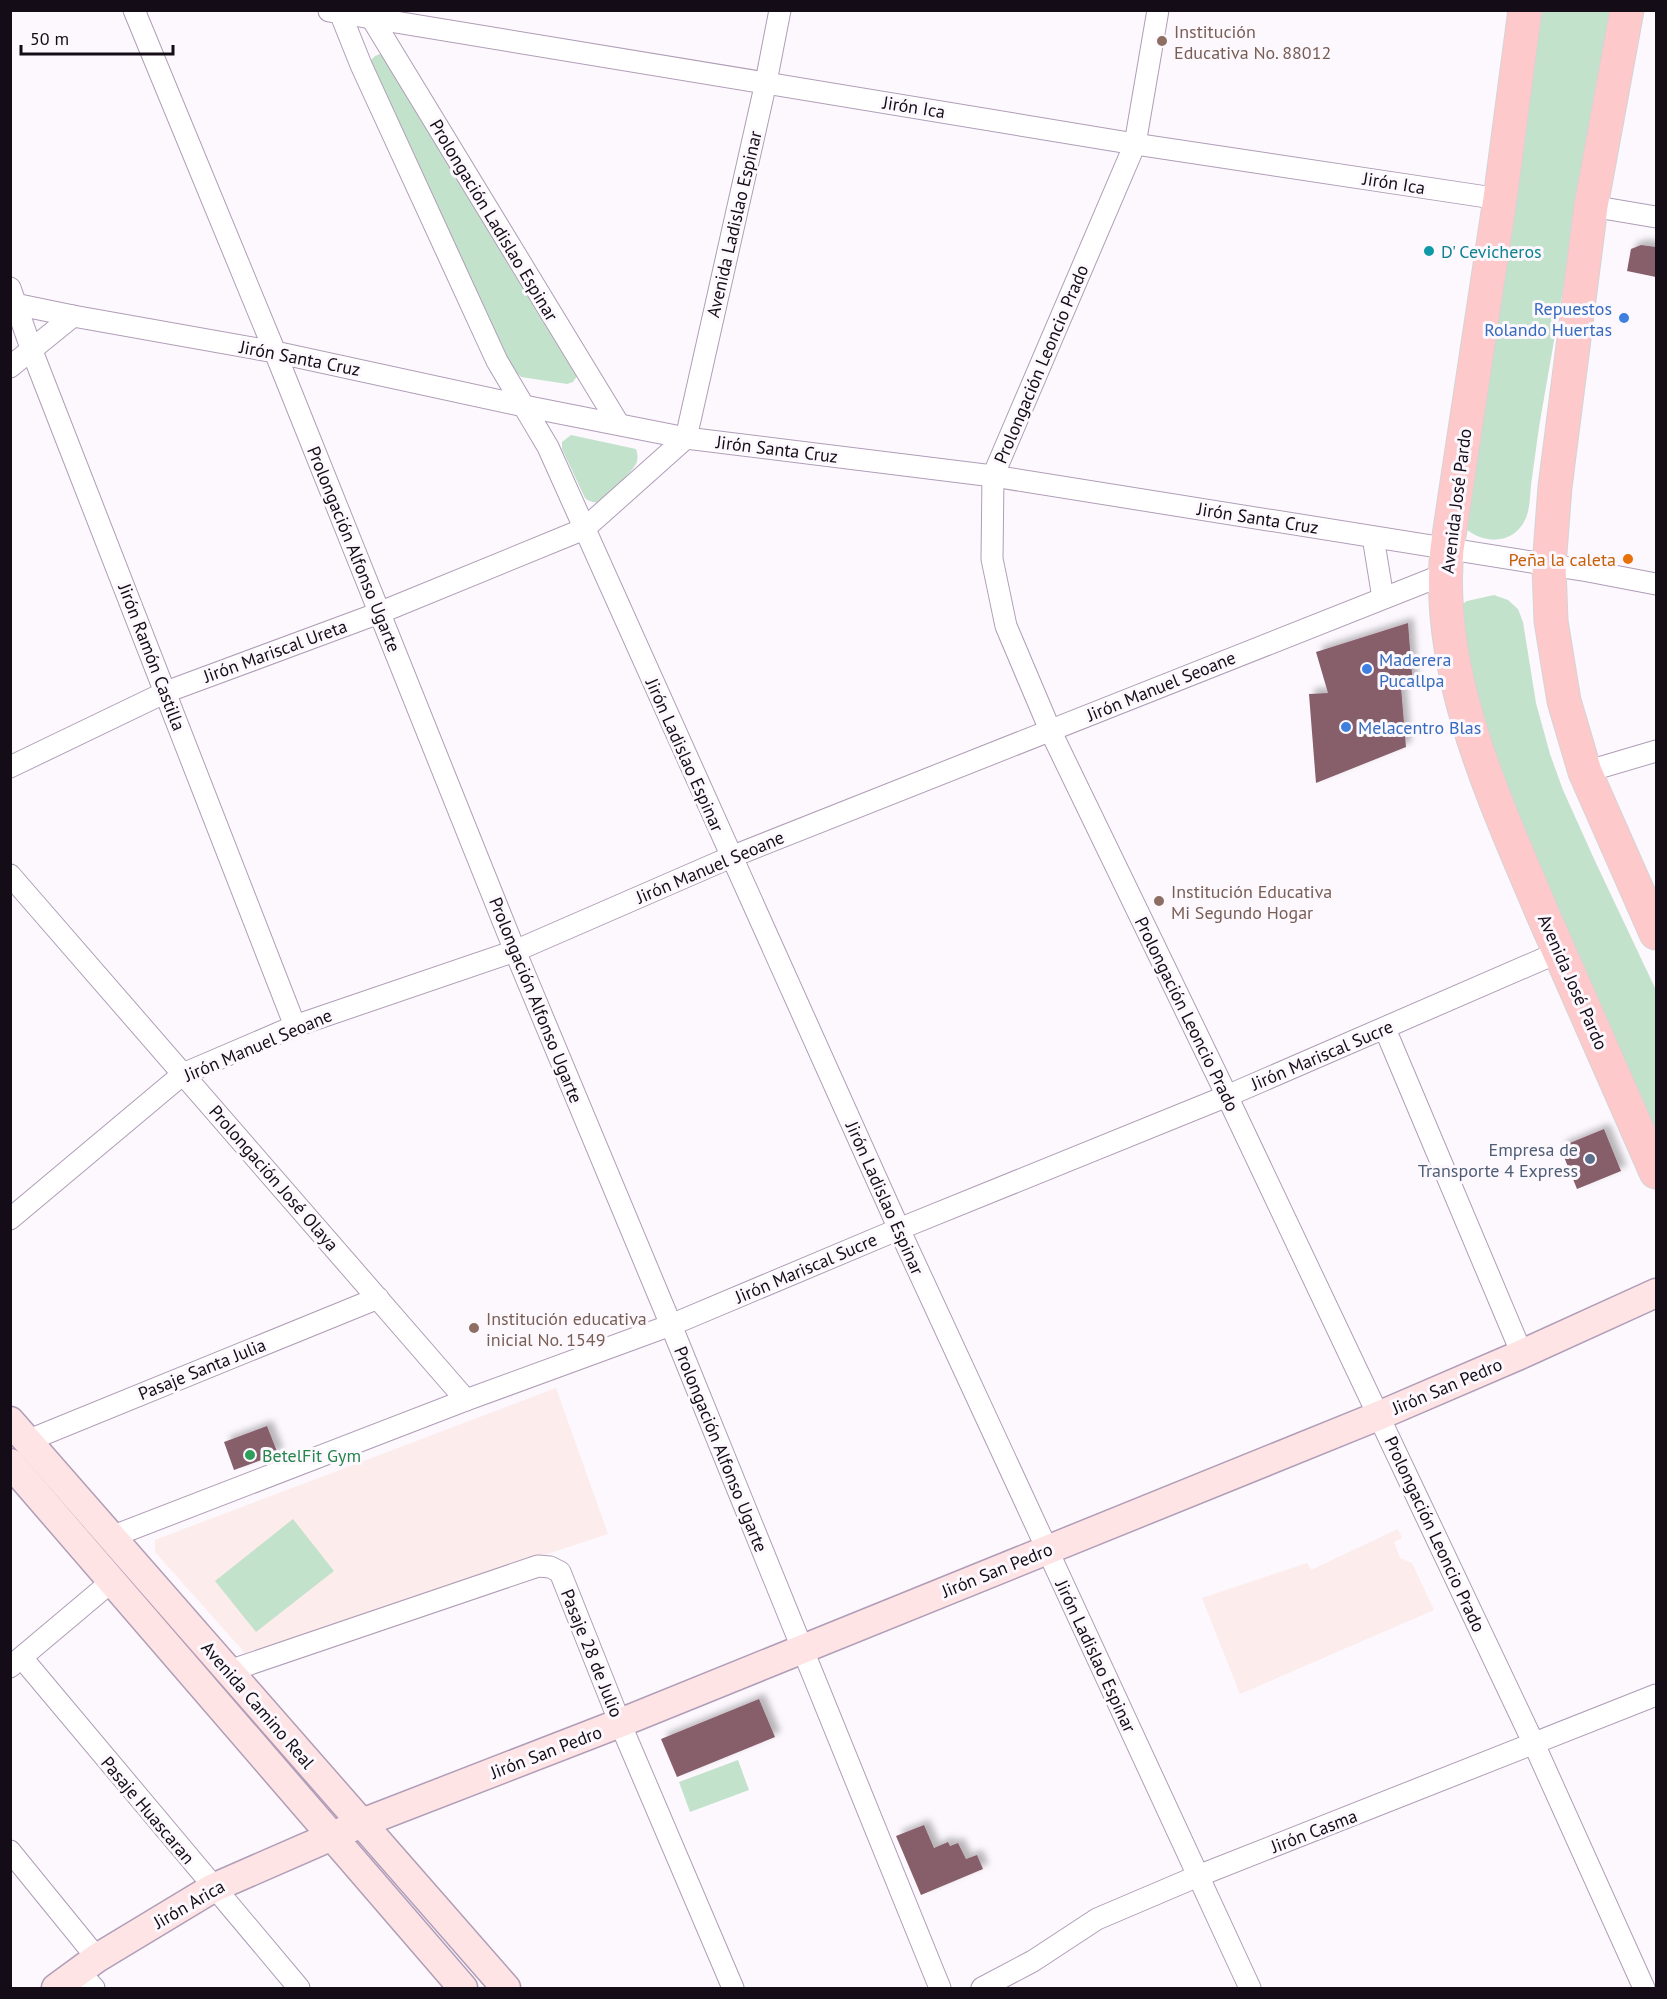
<svg xmlns="http://www.w3.org/2000/svg" width="1667" height="1999" viewBox="0 0 1667 1999" font-family="'PT Sans',sans-serif">
	<style>
		.education { fill: #fceceb }
		.green { fill: #c3e2cc }
		.building { fill: #865e6a; filter: url(#shadow) }
		.lines { fill: none; stroke-linecap: round; stroke-linejoin: round }
		.street-casing { stroke: #b09db7; stroke-width: 23 }
		.secondary-casing { stroke: #b09db7; stroke-width: 31 }
		.primary-casing { stroke: #d5d3d5; stroke-width: 35 }
		.street { stroke: #fff; stroke-width: 21 }
		.secondary { stroke: #fee4e5; stroke-width: 28 }
		.primary { stroke: #fdc9cb; stroke-width: 33 }
		.education-dot { fill: #8d6e63; stroke: #fcf8fe; stroke-width: 2 }
		.culture-dot { fill: #0f9aa8; stroke: #fcf8fe; stroke-width: 2 }
		.shop-dot { fill: #3f7fe0; stroke: #fcf8fe; stroke-width: 2 }
		.food-dot { fill: #e8710a; stroke: #fcf8fe; stroke-width: 2 }
		.service-dot { fill: #5c6f8a; stroke: #fcf8fe; stroke-width: 2 }
		.leisure-dot { fill: #2e9e5b; stroke: #fcf8fe; stroke-width: 2 }
		.labels { text-anchor: middle; dominant-baseline: central; stroke-width: 6; stroke-linejoin: round; paint-order: stroke }
		.education-label { font-size: 18px; fill: #785e54; stroke: #fcf8fe; text-anchor: start }
		.street-label { font-size: 18px; fill: #140d17; stroke: #fcf8fe }
		.culture-label { font-size: 18px; fill: #0d838f; stroke: #fcf8fe; text-anchor: start }
		.shop-label { font-size: 18px; fill: #366cbe; stroke: #fcf8fe; text-anchor: start }
		.food-label { font-size: 18px; fill: #c56008; stroke: #fcf8fe; text-anchor: end }
		.service-label { font-size: 18px; fill: #4e5e75; stroke: #fcf8fe; text-anchor: end }
		.leisure-label { font-size: 18px; fill: #27864d; stroke: #fcf8fe; text-anchor: start }
	</style>
	<defs>
		<filter id="shadow"><feDropShadow dx="5.5" dy="-5.5" stdDeviation="3" flood-color="#0004"/></filter>
	</defs>
	<rect width="100%" height="100%" fill="#fcf8fe"/>
	<g class="education">
		<path d="M556 1388 608 1534 245 1653 155 1552V1540Z"/>
		<path d="M1398 1529 1402 1538 1394 1542 1400 1558 1412 1563 1434 1610 1240 1694 1202 1598 1307 1563 1311 1570Z"/>
	</g>
	<g class="green">
		<path d="M1537 11H1611C1588 142 1566 273 1543 404 1538 430 1535 458 1531 485 1530 496 1530 510 1525 520 1512 547 1478 544 1461 524Z"/>
		<path d="M380 54 386 57 575 365 577 376 573 382 567 384 521 377 510 366 369 62 375 56Z"/>
		<path d="M571 435 636 449C638 455 638 459 636 464 632 471 606 500 598 502 593 503 588 501 585 498L562 449V442Z"/>
		<path d="M1494 595 1508 600 1518 609 1523 622 1536 703 1550 754 1563 790 1595 861 1656 990V1150L1498 795 1458 607 1467 601Z"/>
		<path d="M293 1519 334 1571 256 1632 215 1581Z"/>
		<path d="M738 1760 749 1790 690 1812 679 1782Z"/>
	</g>
	<g class="building">
		<path d="M1641 245 1656 247V277L1627 271 1631 249Z"/>
		<path d="M1408 623 1413 687H1401L1406 747 1316 783 1309 694 1328 693 1316 652Z"/>
		<path d="M1604 1129 1621 1171 1577 1189 1560 1147Z"/>
		<path d="M267 1426 278 1454 234 1470 224 1442Z"/>
		<path d="M759 1699 775 1737 677 1777 661 1739Z"/>
		<path d="M924 1825 934 1848 948 1842 950 1846 958 1843 966 1859 977 1855 983 1869 921 1895 896 1836Z"/>
	</g>
	<g class="lines">
		<defs>
			<g id="street">
				<path d="M134 10 275 352 515 951 671 1325 940 1988"/>
				<path d="M339 10 361 65 497 361 548 447 899 1229 1250 1988"/>
				<path d="M1158 10 1135 144 993 476 992 559 1006 626 1050 730 1227 1096 1534 1744 1644 1988"/>
				<path d="M329 11 1135 144 1500 199"/>
				<path d="M371 17 618 423"/>
				<path d="M1591 206 1656 217"/>
				<path d="M10 288 32 351 295 1026"/>
				<path d="M10 303 73 316 275 352 524 406 686 438 993 476 1588 571 1656 584"/>
				<path d="M10 367 73 316"/>
				<path d="M1373 537 1383 598"/>
				<path d="M10 767 166 692 379 613 584 529 686 438 766 82 780 10"/>
				<path d="M1585 772 1656 751"/>
				<path d="M10 875 466 1400"/>
				<path d="M1385 1029 1522 1354"/>
				<path d="M10 1219 183 1074 295 1026 515 951 731 857 1445 574"/>
				<path d="M27 1441 378 1298"/>
				<path d="M111 1537 466 1400 671 1325 899 1229 1227 1096 1559 952"/>
				<path d="M22 1658 299 1988"/>
				<path d="M10 1667 111 1582"/>
				<path d="M229 1671 538 1566 550 1567 560 1572 620 1723 733 1988"/>
				<path d="M10 1851 97 1958"/>
				<path d="M78 1971 94 1988"/>
				<path d="M982 1988 1033 1961 1097 1919 1198 1876 1656 1695"/>
			</g>
			<g id="secondary">
				<path d="M10 1421 506 1988"/>
				<path d="M10 1463 463 1988"/>
				<path d="M56 1988 97 1958 213 1888 362 1823 620 1723 1378 1416 1522 1354 1656 1293"/>
			</g>
			<g id="primary">
				<path d="M1525 10 1500 199 1447 549C1435 673 1494 798 1541 910 1579 998 1618 1085 1656 1172"/>
				<path d="M1627 10 1591 206 1555 487 1549 566 1551 621 1564 701 1585 772 1656 933"/>
			</g>
		</defs>
		<use href="#street" class="street-casing"/>
		<use href="#secondary" class="secondary-casing"/>
		<use href="#primary" class="primary-casing"/>
		<use href="#street" class="street"/>
		<use href="#secondary" class="secondary"/>
		<use href="#primary" class="primary"/>
	</g>
	<g class="education-dot">
		<circle cx="1162" cy="41" r="6"/>
		<circle cx="1159" cy="901" r="6"/>
		<circle cx="474" cy="1328" r="6"/>
	</g>
	<circle class="culture-dot" cx="1429" cy="251" r="6"/>
	<g class="shop-dot">
		<circle cx="1624" cy="318" r="6"/>
		<circle cx="1367" cy="669" r="6"/>
		<circle cx="1346" cy="727" r="6"/>
	</g>
	<circle class="food-dot" cx="1628" cy="559" r="6"/>
	<circle class="service-dot" cx="1590" cy="1159" r="6"/>
	<circle class="leisure-dot" cx="250" cy="1455" r="6"/>
	<g class="labels">
		<g class="education-label">
			<text x="1174" y="31">Institución<tspan x="1174" dy="21">Educativa No. 88012</tspan></text>
			<text x="1171" y="891">Institución Educativa<tspan x="1171" dy="21">Mi Segundo Hogar</tspan></text>
			<text x="486" y="1318">Institución educativa<tspan x="486" dy="21">inicial No. 1549</tspan></text>
		</g>
		<g class="street-label">
			<text transform="translate(914 107) rotate(9)">Jirón Ica</text>
			<text transform="translate(1394 183) rotate(9)">Jirón Ica</text>
			<text transform="translate(494 220) rotate(59)">Prolongación Ladislao Espinar</text>
			<text transform="translate(734 224) rotate(-77)">Avenida Ladislao Espinar</text>
			<text transform="translate(300 358) rotate(11)">Jirón Santa Cruz</text>
			<text transform="translate(1041 364) rotate(-67)">Prolongación Leoncio Prado</text>
			<text transform="translate(777 449) rotate(7)">Jirón Santa Cruz</text>
			<text transform="translate(1456 501) rotate(-83)">Avenida José Pardo</text>
			<text transform="translate(1258 518) rotate(9)">Jirón Santa Cruz</text>
			<text transform="translate(354 549) rotate(68)">Prolongación Alfonso Ugarte</text>
			<text transform="translate(275 651) rotate(-20)">Jirón Mariscal Ureta</text>
			<text transform="translate(152 657) rotate(69)">Jirón Ramón Castilla</text>
			<text transform="translate(1161 686) rotate(-22)">Jirón Manuel Seoane</text>
			<text transform="translate(685 755) rotate(66)">Jirón Ladislao Espinar</text>
			<text transform="translate(710 867) rotate(-23)">Jirón Manuel Seoane</text>
			<text transform="translate(1573 982) rotate(66)">Avenida José Pardo</text>
			<text transform="translate(536 1000) rotate(68)">Prolongación Alfonso Ugarte</text>
			<text transform="translate(1187 1014) rotate(64)">Prolongación Leoncio Prado</text>
			<text transform="translate(258 1045) rotate(-23)">Jirón Manuel Seoane</text>
			<text transform="translate(1322 1055) rotate(-23)">Jirón Mariscal Sucre</text>
			<text transform="translate(274 1178) rotate(49)">Prolongación José Olaya</text>
			<text transform="translate(885 1198) rotate(66)">Jirón Ladislao Espinar</text>
			<text transform="translate(806 1268) rotate(-23)">Jirón Mariscal Sucre</text>
			<text transform="translate(202 1369) rotate(-22)">Pasaje Santa Julia</text>
			<text transform="translate(1447 1386) rotate(-23)">Jirón San Pedro</text>
			<text transform="translate(721 1449) rotate(68)">Prolongación Alfonso Ugarte</text>
			<text transform="translate(1435 1534) rotate(65)">Prolongación Leoncio Prado</text>
			<text transform="translate(997 1570) rotate(-22)">Jirón San Pedro</text>
			<text transform="translate(592 1653) rotate(68)">Pasaje 28 de Julio</text>
			<text transform="translate(1096 1656) rotate(65)">Jirón Ladislao Espinar</text>
			<text transform="translate(258 1705) rotate(49)">Avenida Camino Real</text>
			<text transform="translate(546 1752) rotate(-21)">Jirón San Pedro</text>
			<text transform="translate(148 1810) rotate(50)">Pasaje Huascaran</text>
			<text transform="translate(1314 1831) rotate(-21)">Jirón Casma</text>
			<text transform="translate(189 1904) rotate(-30)">Jirón Arica</text>
		</g>
		<g class="culture-label">
			<text x="1441" y="251">D' Cevicheros</text>
		</g>
		<g class="shop-label">
			<text x="1612" y="308" text-anchor="end">Repuestos<tspan x="1612" dy="21">Rolando Huertas</tspan></text>
			<text x="1379" y="659">Maderera<tspan x="1379" dy="21">Pucallpa</tspan></text>
			<text x="1358" y="727">Melacentro Blas</text>
		</g>
		<g class="food-label">
			<text x="1616" y="559">Peña la caleta</text>
		</g>
		<g class="service-label">
			<text x="1578" y="1149">Empresa de<tspan x="1578" dy="21">Transporte 4 Express</tspan></text>
		</g>
		<g class="leisure-label">
			<text x="262" y="1455">BetelFit Gym</text>
		</g>
	</g>
	<rect width="1667" height="1999" fill="none" stroke="#140d17" stroke-width="24"/>
	<path d="M21 45v9h152v-9" fill="none" stroke="#140d17" stroke-width="3"/>
	<text x="30" y="45" font-size="18" fill="#140d17" stroke="#fcf8fe" stroke-width="4.5" paint-order="stroke">50 m</text>
</svg>
